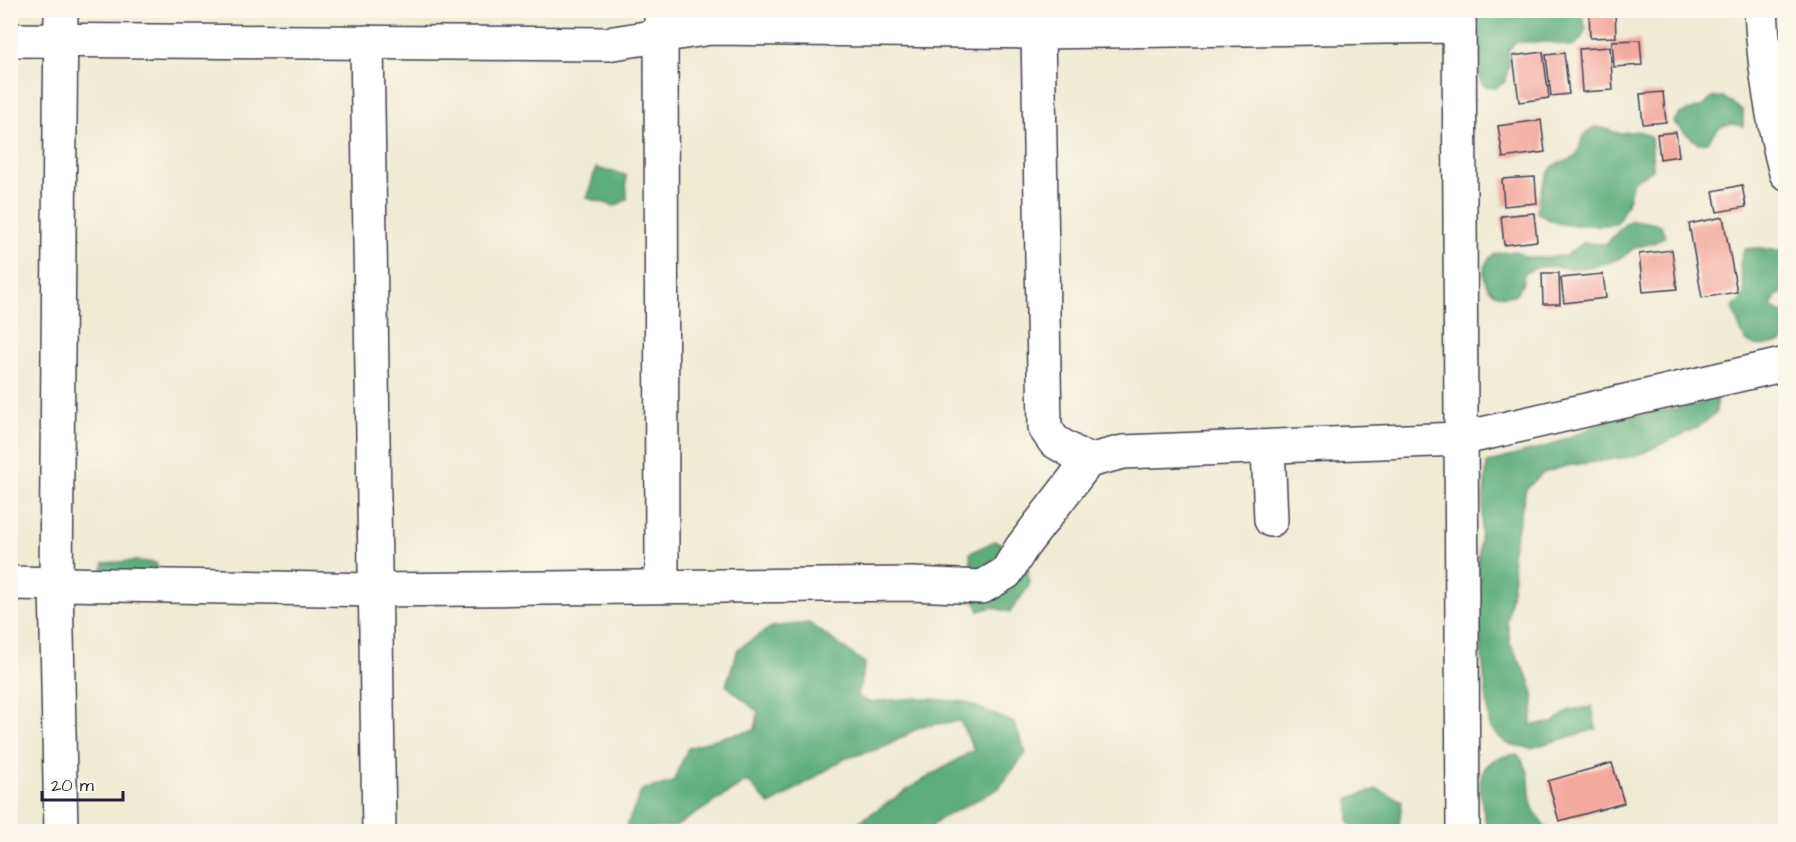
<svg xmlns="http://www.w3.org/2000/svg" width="1796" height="842" viewBox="0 0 1796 842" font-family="'Architects Daughter',sans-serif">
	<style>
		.forest { fill: #5dae7a; stroke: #40685a; stroke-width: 1.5 }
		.building { fill: #f4a99e }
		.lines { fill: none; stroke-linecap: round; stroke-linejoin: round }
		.minor-casing { stroke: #414052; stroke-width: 36 }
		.minor { stroke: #fff; stroke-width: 33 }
	</style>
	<rect width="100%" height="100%" fill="#fbf7ec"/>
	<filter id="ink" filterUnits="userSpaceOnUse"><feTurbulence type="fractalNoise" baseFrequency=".0167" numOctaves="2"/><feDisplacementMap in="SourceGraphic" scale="12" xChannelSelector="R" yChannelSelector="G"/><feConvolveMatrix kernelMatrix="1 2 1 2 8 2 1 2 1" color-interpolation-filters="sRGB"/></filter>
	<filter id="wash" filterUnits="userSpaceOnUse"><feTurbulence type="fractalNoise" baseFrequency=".008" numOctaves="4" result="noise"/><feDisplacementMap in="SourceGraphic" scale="24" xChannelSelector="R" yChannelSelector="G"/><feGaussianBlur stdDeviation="1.35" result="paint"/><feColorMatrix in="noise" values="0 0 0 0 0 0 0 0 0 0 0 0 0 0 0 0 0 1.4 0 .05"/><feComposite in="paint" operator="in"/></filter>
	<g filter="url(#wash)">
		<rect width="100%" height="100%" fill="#f0ebd3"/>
		<g class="forest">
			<path d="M1478 11H1581L1586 29 1581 39 1572 47 1550 42H1515L1508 51 1510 61 1505 82 1495 88 1484 86C1470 65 1478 66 1480 45 1481 38 1476 28 1474 22Z"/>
			<path d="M1723 97 1743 111V126C1724 121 1718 126 1708 142L1697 143 1673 122 1681 113 1704 106 1712 98Z"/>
			<path d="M1595 127C1606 127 1611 132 1618 133 1633 133 1636 127 1651 137L1653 170 1633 181 1627 204 1616 224C1607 225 1601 225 1592 225 1569 225 1557 228 1537 212 1538 199 1545 168 1559 163 1566 160 1569 162 1575 156 1585 144 1576 137 1595 127Z"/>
			<path d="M596 168 626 175 627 199 615 206 587 198Z"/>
			<path d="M1629 221H1640L1661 225 1665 236C1652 246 1649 243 1635 248 1631 249 1628 253 1624 256 1609 264 1586 269 1569 268 1550 267 1543 263 1524 274L1522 285 1515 295C1480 302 1476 261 1496 254 1502 252 1510 252 1516 251L1525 257 1536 258 1565 256 1583 243 1605 244C1615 237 1619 228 1629 221Z"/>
			<path d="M1758 248 1781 250 1785 253V292L1776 296 1771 306 1780 312 1785 313V341C1743 352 1746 344 1732 307 1761 289 1729 277 1745 249Z"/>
			<path d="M1716 394V413L1698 427 1636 456 1566 466 1543 473 1526 489 1512 554 1514 576 1507 622 1510 643 1531 683 1534 703 1531 725 1552 723 1570 710 1592 707 1596 729 1531 748 1507 744 1490 728 1475 595 1487 463 1551 445 1611 419 1697 405Z"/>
			<path d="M995 541 1027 554 1029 586 1010 612 992 607 979 611 975 601 970 553Z"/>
			<path d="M136 561 156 563 161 577 99 580 104 563Z"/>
			<path d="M809 623 865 663 857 697 870 702 918 698 965 702 1014 723 1026 753 998 789 938 820 928 831H845L913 786 974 750 960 721 921 726 885 747 844 759 770 805 747 781 675 827 625 830 642 790 673 782 688 748 722 737 755 730 758 712 726 685 738 649 771 627Z"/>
			<path d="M1517 754C1536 775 1525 786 1533 808 1536 816 1544 824 1549 831H1487C1485 809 1469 775 1494 760 1499 756 1510 756 1517 754Z"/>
			<path d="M1377 789 1402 801 1399 825 1389 831 1361 832 1349 823V798Z"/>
		</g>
		<g id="blocks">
			<g class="building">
				<path d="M1589 10H1615L1616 37 1590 38Z"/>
				<path d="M1640 40 1642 65 1614 67 1612 41Z"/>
				<path d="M1610 47 1613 90 1582 92 1579 49Z"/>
				<path d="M1543 52 1549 98 1519 102 1513 56Z"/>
				<path d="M1564 53 1569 94 1551 96 1546 55Z"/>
				<path d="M1663 92 1666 122 1643 124 1640 94Z"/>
				<path d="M1541 120 1545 152 1503 158 1498 126Z"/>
				<path d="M1676 132 1679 156 1660 159 1657 134Z"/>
				<path d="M1535 177 1537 203 1504 206 1502 179Z"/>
				<path d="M1742 185 1746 207 1717 212 1713 191Z"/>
				<path d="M1534 213 1537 241 1504 245 1501 216Z"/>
				<path d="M1723 217 1737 292 1702 298 1689 224Z"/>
				<path d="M1672 250 1677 289 1643 292 1639 254Z"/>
				<path d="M1542 273H1559L1560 304H1543Z"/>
				<path d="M1603 274 1606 298 1564 303 1561 278Z"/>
				<path d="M1612 763 1624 803 1559 821 1548 781Z"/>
			</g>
		</g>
	</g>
	<g filter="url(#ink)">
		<use href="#blocks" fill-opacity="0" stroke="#414052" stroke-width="1.5"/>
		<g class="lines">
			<defs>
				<g id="minor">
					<path d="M61 10 56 583 61 832"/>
					<path d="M661 10 662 586"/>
					<path d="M1459 10 1463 832"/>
					<path d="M1761 10C1764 65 1772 120 1786 173"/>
					<path d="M1038 32 1045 428 1054 441 1088 461"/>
					<path d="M10 40 607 44 711 28 1038 32 1459 26"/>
					<path d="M367 42 379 832"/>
					<path d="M1268 447 1271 520"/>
					<path d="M10 583 375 590 912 584 982 587 1006 573 1022 547 1088 461 1123 452 1460 439 1786 364"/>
				</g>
			</defs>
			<use href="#minor" class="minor-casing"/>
			<use href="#minor" class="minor"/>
		</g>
	</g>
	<rect width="1796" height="842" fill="none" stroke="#fbf7ec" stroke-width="36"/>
	<path d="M42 791v9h81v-9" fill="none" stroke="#22223b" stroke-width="3"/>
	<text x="51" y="791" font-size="18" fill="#22223b" stroke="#fbf7ec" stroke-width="4.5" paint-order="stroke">20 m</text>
</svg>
